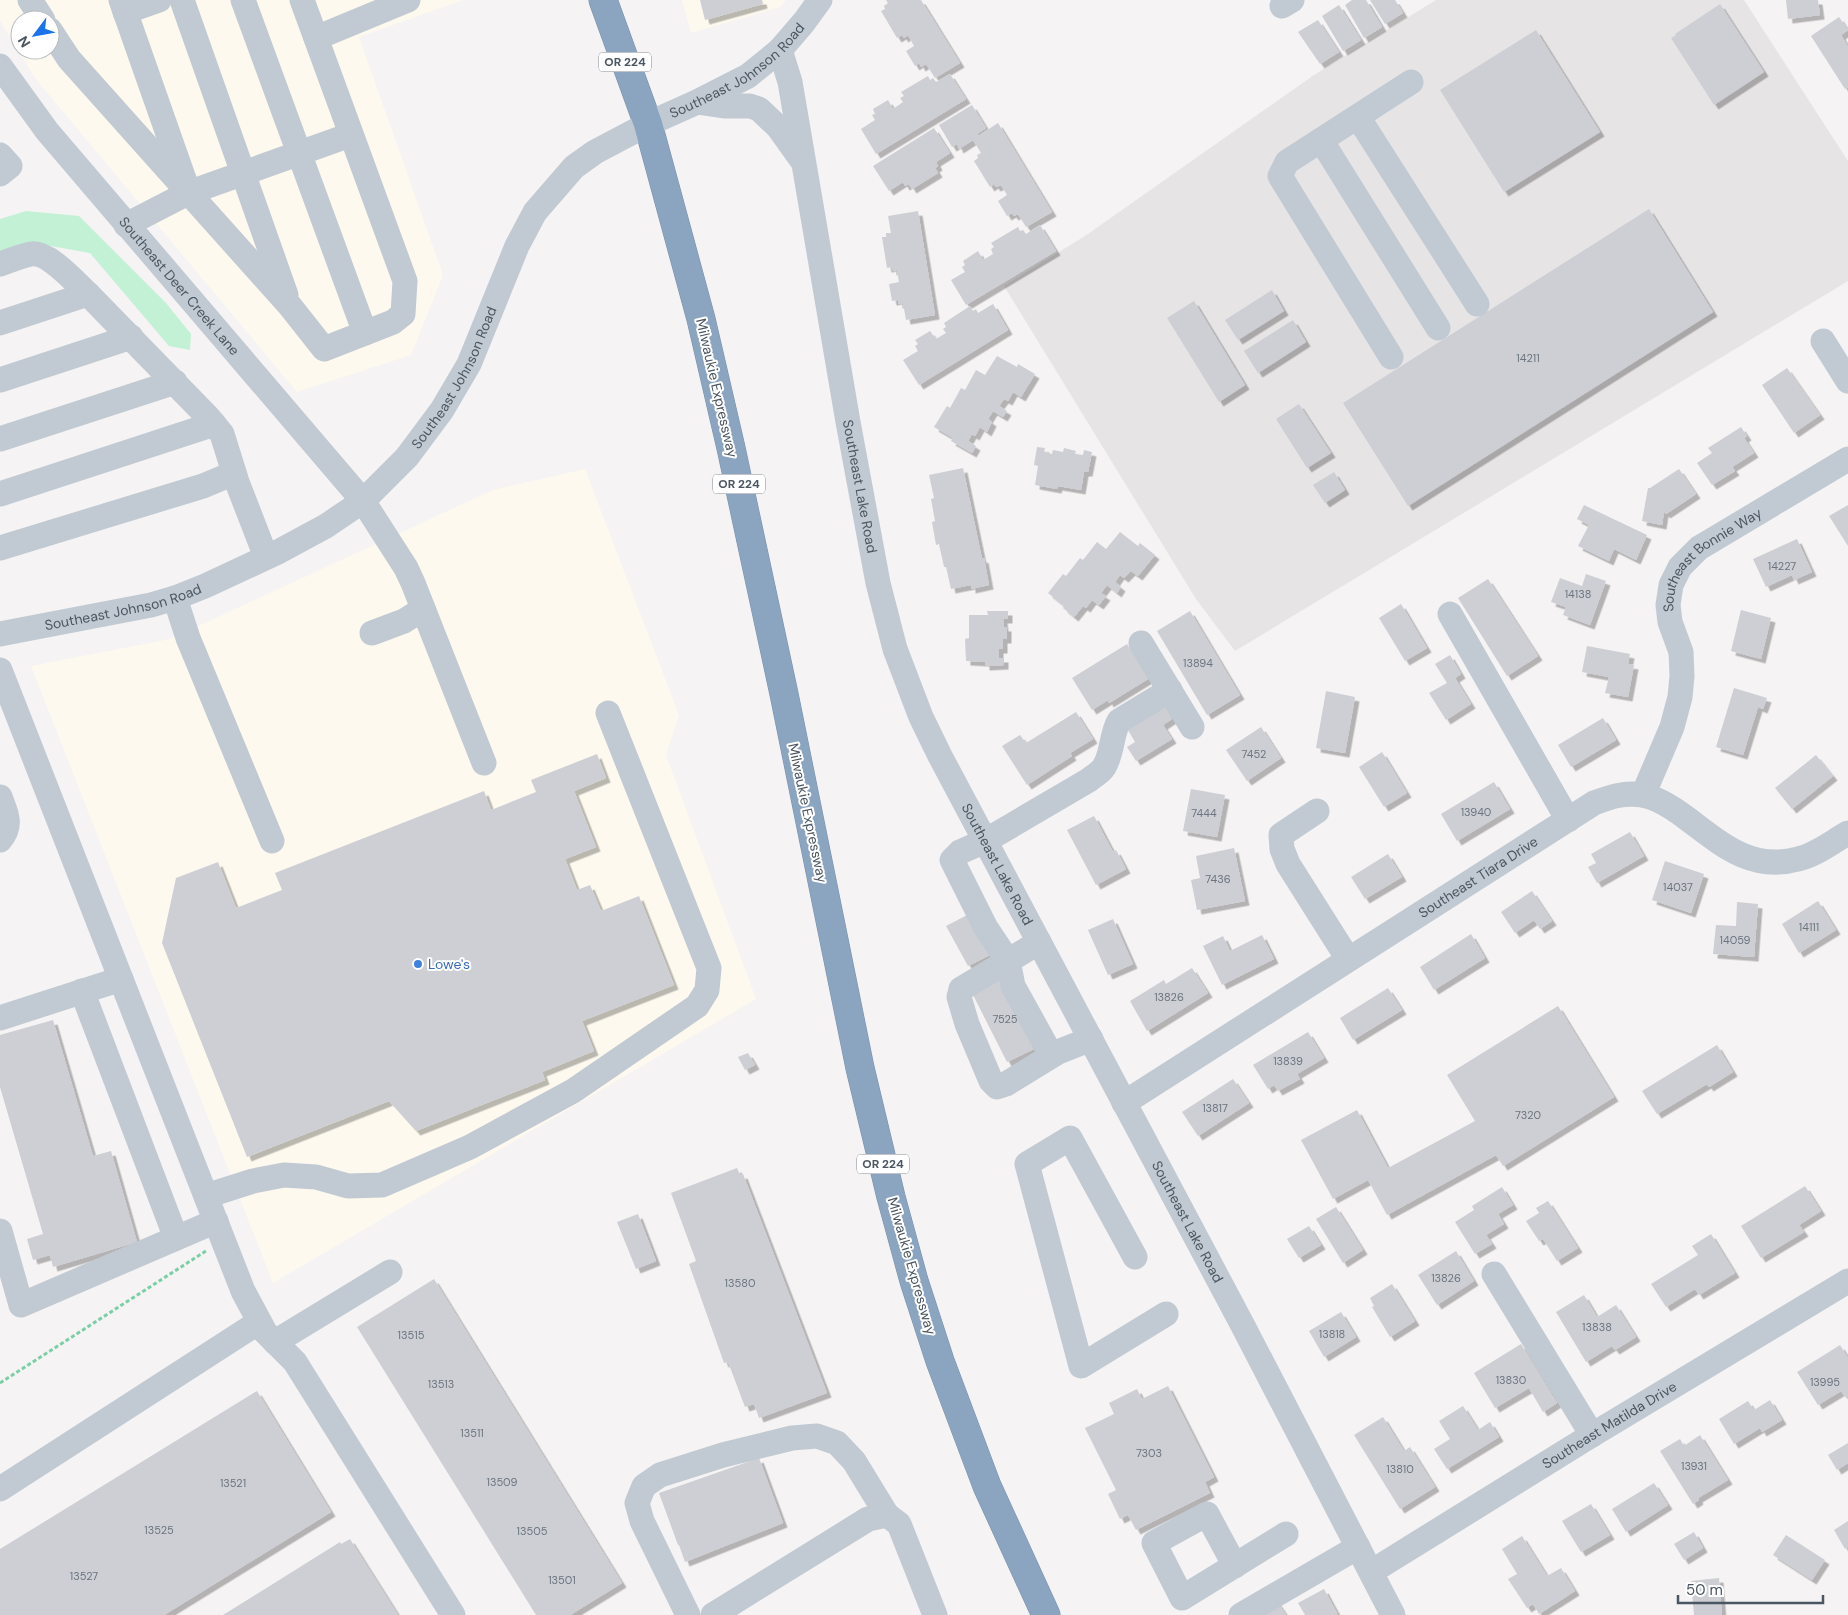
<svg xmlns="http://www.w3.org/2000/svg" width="1848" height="1615" viewBox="0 0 1848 1615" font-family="'DM Sans',sans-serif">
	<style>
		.commercial { fill: #fdf9ef; fill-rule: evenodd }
		.education { fill: #e6e4e5 }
		.green { fill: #c3f1d5 }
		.building { fill: #cdcfd5; filter: url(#shadow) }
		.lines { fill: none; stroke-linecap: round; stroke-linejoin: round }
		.highway-casing { stroke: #7690ad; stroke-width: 29 }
		.path { stroke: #7ad0a6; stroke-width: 3; stroke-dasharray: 4 2.5; stroke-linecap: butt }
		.minor { stroke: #c1cad2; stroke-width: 25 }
		.highway { stroke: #8ba5c1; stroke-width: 28 }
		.shop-dot { fill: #3f7fe0; stroke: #fff; stroke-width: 2 }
		.labels { text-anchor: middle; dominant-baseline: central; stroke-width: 4; stroke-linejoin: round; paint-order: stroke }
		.number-label { font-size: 11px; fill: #6b747e }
		.shield { fill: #fff; stroke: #808990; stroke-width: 1 }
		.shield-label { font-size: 12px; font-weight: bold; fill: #4a5661 }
		.street-label { font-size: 14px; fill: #4a5661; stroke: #fff }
		.shop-label { font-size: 14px; fill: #366cbe; stroke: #fff; text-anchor: start }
	</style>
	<defs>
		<filter id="shadow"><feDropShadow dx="4.5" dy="4.5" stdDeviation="0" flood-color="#0004"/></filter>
	</defs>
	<rect width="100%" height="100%" fill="#f5f3f3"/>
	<g class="commercial">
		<path d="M0 0H463L359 37 443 275 411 355 297 392 35 78 0 21ZM20 20H50V50H20Z"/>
		<path d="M682 0H786L780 7 691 33Z"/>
		<path d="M585 469 679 715 666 755 756 999 273 1283 31 666 170 639 493 490Z"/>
	</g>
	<path class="education" d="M1436 0H1744L1848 161V281L1235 651 1196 599 1004 286 1085 236 1314 75Z"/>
	<path class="green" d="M26 211 79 216 166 303 191 334 190 350 169 346 90 253 34 243 0 253V219Z"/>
	<g class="building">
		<path d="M700 0H762L763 4 705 20Z"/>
		<path d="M886 0H921L960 63 935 78 926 64 921 67 919 63 915 66 906 51 914 46 908 35 904 38 902 35 897 38 881 11 885 9 884 6 888 3Z"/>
		<path d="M1352 0H1366L1382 27 1364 38 1345 5Z"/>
		<path d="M1370 0H1395L1403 13 1385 24Z"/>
		<path d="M1786 0H1818L1820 15 1788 19Z"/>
		<path d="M1720 4 1764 72 1714 105 1671 38 1676 35 1675 34Z"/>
		<path d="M1339 5 1361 40 1343 51 1322 16Z"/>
		<path d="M1839 17 1848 30 1841 35 1848 47V87L1845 89 1811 36Z"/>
		<path d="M1318 20 1339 52 1320 64 1298 32Z"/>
		<path d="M1536 30 1600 132 1504 192 1440 90Z"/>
		<path d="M950 74 966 99 876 154 861 129 875 120 872 115 875 114 873 109 888 100 893 109 903 102 900 98 904 96 901 92 928 76 930 80 933 78 936 82Z"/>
		<path d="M972 105 986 128 977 134 978 136 998 123 1052 212 1026 227 1018 214 1014 216 1012 213 1007 216 998 201 1007 195 1001 185 996 187 994 184 990 187 974 161 978 158 977 155 981 153 973 140 959 149 957 144 952 147 939 125Z"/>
		<path d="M934 128 950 153 936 162 938 166 935 168 938 173 912 189 909 184 905 186 903 182 889 191 873 166Z"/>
		<path d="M1649 209 1713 312 1408 506 1343 403Z"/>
		<path d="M918 211 935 315 906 320 903 303 898 304V300L892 301 889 284 899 282 897 270 892 271V267L887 268 882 237H886V233H891L888 216Z"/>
		<path d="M1040 225 1056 251 966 305 951 280 965 272 962 267 965 265 963 261 978 251 983 260 993 254 991 249 994 247 991 243 1018 227 1020 231 1023 230 1026 234Z"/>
		<path d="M1272 290 1284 311 1238 340 1225 320Z"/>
		<path d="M1194 301 1245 385 1219 402 1167 318Z"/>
		<path d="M993 304 1008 330 919 385 903 360 918 351 915 346 918 344 915 340 930 331 936 339 946 333 943 329 946 327 944 323 970 306 973 311 976 309 978 313Z"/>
		<path d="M1293 320 1306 342 1258 373 1244 351Z"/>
		<path d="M997 356 1017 367 1018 364 1035 374 1021 397 1013 392 1008 401 1004 399 999 406 1007 411 1003 417 993 411 988 419 992 422 987 432 980 427 975 436 972 434 968 441 976 446 972 453 951 441 953 438 934 427 947 406 950 408 961 388 965 390 976 370 985 375Z"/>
		<path d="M1787 368 1820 415 1794 433 1762 385Z"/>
		<path d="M1299 404 1331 453 1307 468 1276 419Z"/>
		<path d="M1741 427 1747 436 1744 438 1754 453 1732 467 1735 471 1712 485 1697 463 1712 453 1708 448Z"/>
		<path d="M1037 447 1045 448 1044 452 1052 454 1053 450 1063 452 1064 448 1076 451 1075 454 1083 455 1084 450 1092 452 1088 472H1084L1081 490 1058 486 1057 489 1035 485 1038 466 1034 465Z"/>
		<path d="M963 468 982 559 984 558 989 585 971 589V585L951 589 946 567H944L939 544 936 545 932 522 935 521 931 499 934 498 929 475Z"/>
		<path d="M1679 469 1696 494 1666 514 1664 512 1662 525 1642 521 1648 488H1650Z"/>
		<path d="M1334 472 1345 490 1325 503 1313 485Z"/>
		<path d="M1584 505 1647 535 1636 560 1614 549 1609 561 1578 546 1589 525 1577 519Z"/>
		<path d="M1848 505V546L1829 516Z"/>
		<path d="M1120 532 1138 546 1140 543 1155 555 1138 576 1131 571 1124 578 1120 575 1115 582 1121 587 1117 593 1107 585 1101 593 1106 596 1099 605 1092 600 1086 608 1083 606 1074 617 1063 608 1064 606 1048 593 1063 574 1066 576 1080 558 1083 560 1097 542 1106 549Z"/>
		<path d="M1797 539 1812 572 1794 580 1792 575 1766 587 1753 559Z"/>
		<path d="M1586 574 1606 581 1590 625 1563 615 1566 607 1551 602 1560 578 1582 586Z"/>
		<path d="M1488 579 1538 656 1507 676 1458 598Z"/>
		<path d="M1401 604 1427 648 1405 661 1379 618Z"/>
		<path d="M1741 610 1771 618 1761 659 1731 651Z"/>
		<path d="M987 611H1008V619H1003L1004 627H1007V639H1003V649H999V658H1004V665L985 666V662L966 661 965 639 969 638V615H988Z"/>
		<path d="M1190 611 1240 695 1207 715 1157 631Z"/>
		<path d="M1127 644 1148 679 1109 703 1108 700 1092 710 1072 678Z"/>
		<path d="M1587 646 1630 654 1628 664 1634 665 1628 697 1605 693 1609 677 1582 672Z"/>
		<path d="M1450 655 1461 674 1455 678 1471 704 1446 720 1429 693 1447 683 1435 664Z"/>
		<path d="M1734 688 1767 698 1763 709 1758 707 1743 755 1716 747Z"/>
		<path d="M1326 691 1355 697 1345 753 1316 748Z"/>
		<path d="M1162 702 1172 719 1163 725 1172 739 1136 761 1127 747 1135 742 1125 725Z"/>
		<path d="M1076 712 1093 739 1070 753 1072 756 1027 785 1002 746 1020 735 1026 743Z"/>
		<path d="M1603 718 1616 740 1571 767 1558 745Z"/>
		<path d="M1261 727 1281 758 1247 781 1226 750Z"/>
		<path d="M1382 752 1407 793 1384 807 1359 767Z"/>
		<path d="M597 754 606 778 574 791 596 847 565 859 577 890 590 885 601 911 639 896 674 985 582 1021 594 1051 542 1072 545 1080 416 1131 389 1101 247 1157 162 943 176 878 218 862 236 908 282 890 275 873 484 791 491 810 536 792 531 780Z"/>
		<path d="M1816 755 1833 776 1792 809 1775 788Z"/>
		<path d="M1494 782 1510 809 1457 841 1441 814Z"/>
		<path d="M1191 789 1225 795 1217 837 1183 831Z"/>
		<path d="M1094 816 1113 852 1116 850 1126 869 1096 885 1067 830Z"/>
		<path d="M1630 832 1644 856 1597 883 1588 867 1596 863 1591 854Z"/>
		<path d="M1234 848 1245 901 1197 910 1191 880 1200 878 1196 856Z"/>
		<path d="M1388 854 1402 877 1365 899 1351 877Z"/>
		<path d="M1665 861 1704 874 1691 913 1652 900Z"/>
		<path d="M1532 891 1552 921 1540 929 1534 920 1515 933 1501 912Z"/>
		<path d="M1818 901 1836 930 1799 953 1782 924Z"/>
		<path d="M1737 902 1758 904 1754 957 1713 954 1716 925 1736 926Z"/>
		<path d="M971 913 992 954 968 966 946 926Z"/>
		<path d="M1113 919 1133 964 1108 975 1088 930Z"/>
		<path d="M1471 934 1485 958 1434 990 1420 967Z"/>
		<path d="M1262 935 1274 959 1222 985 1203 946 1223 936 1230 951Z"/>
		<path d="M1192 968 1208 993 1147 1031 1130 1001 1164 980 1166 984Z"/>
		<path d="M1002 975 1038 1047 1007 1062 971 991Z"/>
		<path d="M1388 988 1402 1010 1353 1040 1340 1018Z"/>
		<path d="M1558 1006 1614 1097 1503 1166 1496 1155 1387 1215 1368 1180 1333 1199 1301 1140 1357 1110 1388 1168 1475 1121 1447 1075Z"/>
		<path d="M53 1020 93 1156 111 1151 137 1242 53 1267 50 1255 33 1260 27 1239 43 1234 0 1087V1035Z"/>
		<path d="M1308 1032 1324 1058 1297 1074 1300 1079 1278 1091 1274 1085 1268 1089 1253 1065Z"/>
		<path d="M1717 1045 1733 1072 1709 1087 1707 1084 1657 1114 1642 1091Z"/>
		<path d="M748 1053 755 1065 745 1070 738 1057Z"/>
		<path d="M1233 1079 1249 1103 1198 1136 1182 1112Z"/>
		<path d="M737 1168 740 1175 743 1174 827 1393 759 1418 754 1404 745 1407 728 1362 724 1363 689 1264 696 1261 671 1193Z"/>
		<path d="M1805 1186 1821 1211 1799 1225 1804 1232 1761 1258 1741 1226Z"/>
		<path d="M1502 1187 1513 1205 1498 1214 1504 1224 1486 1235 1492 1244 1475 1254 1455 1222 1474 1210 1472 1206Z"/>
		<path d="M1548 1201 1578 1248 1557 1261 1543 1239 1539 1241 1526 1221 1539 1213 1536 1208Z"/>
		<path d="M1336 1207 1363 1250 1343 1263 1316 1219Z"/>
		<path d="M638 1214 656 1261 636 1269 617 1222Z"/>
		<path d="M1309 1226 1321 1245 1299 1258 1287 1239Z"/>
		<path d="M1711 1234 1735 1273 1699 1295 1695 1289 1666 1307 1651 1284 1698 1255 1692 1246Z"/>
		<path d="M1456 1251 1474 1281 1437 1305 1418 1275Z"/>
		<path d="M434 1279 622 1583 570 1615H536L357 1327Z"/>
		<path d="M1392 1284 1415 1321 1390 1337 1372 1307 1374 1306 1370 1298Z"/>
		<path d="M1584 1295 1597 1317 1616 1305 1636 1337 1615 1350 1612 1346 1586 1362 1556 1312Z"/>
		<path d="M1341 1312 1356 1337 1324 1357 1309 1331Z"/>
		<path d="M1521 1344 1557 1403 1543 1412 1529 1388 1495 1408 1474 1373Z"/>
		<path d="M1840 1345 1848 1358V1396L1846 1398 1841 1391 1818 1405 1797 1372Z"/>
		<path d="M1168 1386 1214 1477 1205 1482 1210 1493 1136 1530 1128 1515 1120 1519 1108 1494 1116 1490 1085 1428 1114 1414 1109 1403 1137 1389 1142 1399Z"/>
		<path d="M257 1391 331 1512 164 1615H0V1549Z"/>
		<path d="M1770 1400 1782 1420 1762 1432 1760 1428 1734 1444 1719 1419 1748 1401 1754 1410Z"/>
		<path d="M1463 1406 1478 1430 1490 1422 1499 1437 1447 1469 1434 1449 1450 1439 1439 1421Z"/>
		<path d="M1383 1417 1404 1451 1410 1447 1435 1487 1400 1509 1354 1435Z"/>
		<path d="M1700 1435 1728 1480 1698 1498 1699 1500 1693 1504 1660 1451 1680 1439 1684 1446Z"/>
		<path d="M1848 1443V1463L1837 1470 1828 1455Z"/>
		<path d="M759 1458 783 1523 685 1562 679 1545H678L659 1493Z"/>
		<path d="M1654 1483 1668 1505 1626 1532 1612 1509Z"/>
		<path d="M1591 1504 1610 1535 1581 1552 1562 1521Z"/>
		<path d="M1848 1521V1547L1845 1549 1834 1530Z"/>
		<path d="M1694 1532 1703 1548 1684 1560 1674 1544Z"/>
		<path d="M1786 1535 1825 1560 1812 1580 1773 1555Z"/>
		<path d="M1522 1536 1547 1576 1561 1568 1575 1591 1539 1614 1533 1604 1527 1608 1508 1579 1517 1574 1502 1549Z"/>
		<path d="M350 1539 398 1615H223L340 1542 341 1544Z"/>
		<path d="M1719 1578 1722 1615H1694L1691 1581Z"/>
		<path d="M1324 1589 1338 1615H1305L1298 1603Z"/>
		<path d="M1276 1600 1286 1615H1251Z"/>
	</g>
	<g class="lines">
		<defs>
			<path id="highway" d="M603 0 648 124 701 319 731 448 784 694 860 1068 891 1197 914 1281 940 1361 987 1486 1046 1615"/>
		</defs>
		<use href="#highway" class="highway-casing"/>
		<path class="path" d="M0 1383 206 1251"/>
		<g class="minor">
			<path d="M30 0 43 20"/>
			<path d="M121 0 185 182"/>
			<path d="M182 0 286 295"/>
			<path d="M243 0 365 333"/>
			<path d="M1282 6 1292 0"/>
			<path d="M125 12 159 0"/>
			<path d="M50 30 69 59 290 306 324 349 393 322 403 314 405 281 302 0"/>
			<path d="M316 38 408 0"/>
			<path id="s1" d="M780 50 790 82 848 422 878 583 895 649 921 717 940 756 1242 1324 1393 1615"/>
			<path id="s2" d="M0 66 47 131 363 501 406 568 413 583 484 763"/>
			<path d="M697 102 724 106H750L759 109 778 127 801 159"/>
			<path d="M1358 117 1477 304"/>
			<path d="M1321 140 1438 328"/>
			<path d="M0 155 10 166 0 174"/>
			<path d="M126 225 188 193 350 135"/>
			<path d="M0 264C10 261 20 256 31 254 48 251 76 283 88 294"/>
			<path d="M0 323 88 294 208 417 222 434 237 482 266 557"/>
			<path d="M1823 341 1848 381"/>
			<path d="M1391 357 1280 176 1287 162 1411 82"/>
			<path d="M0 380 131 337"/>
			<path d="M0 439 175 382"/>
			<path d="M0 494 214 424"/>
			<path d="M0 548 203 486 234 473"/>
			<path d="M175 598 188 638 272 841"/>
			<path d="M1450 614 1568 820"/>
			<path d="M372 633 404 621 423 609"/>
			<path id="s3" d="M0 634 151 605 175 598 205 586 276 553 326 526 363 501 407 457 442 410 469 364 517 246 535 212 574 167 595 152 648 124 697 102 748 76 780 50 804 22 820 0"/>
			<path d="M1141 643 1192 727"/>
			<path d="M0 670 243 1291 265 1332 295 1362 453 1615"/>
			<path id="s4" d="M1643 795 1672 727 1680 697 1682 676 1681 652 1670 622 1668 605 1671 585 1680 567 1699 548 1848 459"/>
			<path d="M0 797C6 813 13 825 0 840"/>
			<path d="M1317 811 1281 835 1282 849 1288 864 1348 959"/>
			<path d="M1039 942 1008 961 986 928 952 860 960 852 985 841 1089 780C1094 776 1101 772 1104 767 1113 753 1111 734 1119 721L1170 690"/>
			<path d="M82 991 176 1238"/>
			<path d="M0 1018 121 979"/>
			<path d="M1058 1052 1006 1084 997 1087 991 1081 967 1024 959 997 961 989 1008 961 1013 986 1049 1051 1058 1052 1091 1039"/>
			<path id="s5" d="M1124 1103 1594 803C1610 797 1624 792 1642 795 1658 798 1673 808 1685 817 1720 843 1751 872 1798 859 1816 855 1832 842 1848 833"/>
			<path d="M206 1196 253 1181 284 1175 316 1177 348 1186 382 1185 470 1147 573 1091 697 1006 707 990 709 968 608 713"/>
			<path d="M0 1231 21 1305 216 1221"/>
			<path d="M1135 1257 1070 1138 1027 1164 1081 1366 1166 1314"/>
			<path d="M1494 1274 1592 1435"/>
			<path d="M275 1342 390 1272"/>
			<path d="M0 1489 259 1322"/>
			<path d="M1235 1566 1207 1514 1154 1543 1182 1598 1286 1534"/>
			<path id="s6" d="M1371 1572 1592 1435 1848 1281"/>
			<path d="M688 1615 642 1521 637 1503 644 1486 660 1475 723 1455 792 1438 817 1436 837 1443 854 1461 887 1515"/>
			<path d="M713 1615 868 1519 887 1515 899 1524 935 1615"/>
			<path d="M1241 1615 1358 1547"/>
		</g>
		<use href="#highway" class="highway"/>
	</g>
	<circle class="shop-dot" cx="418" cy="964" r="5"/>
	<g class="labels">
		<g class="number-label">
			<text x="1528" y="358">14211</text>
			<text x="1782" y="566">14227</text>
			<text x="1578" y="594">14138</text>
			<text x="1198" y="663">13894</text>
			<text x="1254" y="754">7452</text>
			<text x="1476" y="812">13940</text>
			<text x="1204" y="813">7444</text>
			<text x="1218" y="879">7436</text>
			<text x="1678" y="887">14037</text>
			<text x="1809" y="927">14111</text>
			<text x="1735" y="940">14059</text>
			<text x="1169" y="997">13826</text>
			<text x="1005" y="1019">7525</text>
			<text x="1288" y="1061">13839</text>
			<text x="1215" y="1108">13817</text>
			<text x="1528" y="1115">7320</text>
			<text x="1446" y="1278">13826</text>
			<text x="740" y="1283">13580</text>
			<text x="1597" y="1327">13838</text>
			<text x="1332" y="1334">13818</text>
			<text x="411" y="1335">13515</text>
			<text x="1511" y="1380">13830</text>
			<text x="1825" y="1382">13995</text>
			<text x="441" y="1384">13513</text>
			<text x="472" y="1433">13511</text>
			<text x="1149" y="1453">7303</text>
			<text x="1694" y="1466">13931</text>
			<text x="1400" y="1469">13810</text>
			<text x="502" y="1482">13509</text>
			<text x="233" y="1483">13521</text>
			<text x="159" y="1530">13525</text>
			<text x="532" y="1531">13505</text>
			<text x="84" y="1576">13527</text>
			<text x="562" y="1580">13501</text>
		</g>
		<g class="shield">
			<rect x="599" y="52.5" width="52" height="19" rx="4"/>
			<rect x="713" y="474.5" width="52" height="19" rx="4"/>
			<rect x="857" y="1154.5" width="52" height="19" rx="4"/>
		</g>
		<g class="shield-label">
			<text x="625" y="62">OR 224</text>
			<text x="739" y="484">OR 224</text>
			<text x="883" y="1164">OR 224</text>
		</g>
		<g class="street-label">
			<text stroke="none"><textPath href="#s3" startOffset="981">Southeast Johnson Road</textPath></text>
			<text stroke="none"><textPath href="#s2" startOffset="284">Southeast Deer Creek Lane</textPath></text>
			<text stroke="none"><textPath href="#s3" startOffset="546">Southeast Johnson Road</textPath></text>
			<text transform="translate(717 388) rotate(77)">Milwaukie Expressway</text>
			<text stroke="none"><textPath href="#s1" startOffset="444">Southeast Lake Road</textPath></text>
			<text stroke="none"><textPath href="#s4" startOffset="265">Southeast Bonnie Way</textPath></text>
			<text stroke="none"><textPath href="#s3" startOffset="126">Southeast Johnson Road</textPath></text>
			<text transform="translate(808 813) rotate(78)">Milwaukie Expressway</text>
			<text stroke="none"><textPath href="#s1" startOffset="849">Southeast Lake Road</textPath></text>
			<text stroke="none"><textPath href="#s5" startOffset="420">Southeast Tiara Drive</textPath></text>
			<text stroke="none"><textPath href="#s1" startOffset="1254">Southeast Lake Road</textPath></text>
			<text transform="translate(912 1266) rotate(74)">Milwaukie Expressway</text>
			<text stroke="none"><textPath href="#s6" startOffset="280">Southeast Matilda Drive</textPath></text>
		</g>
		<g class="shop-label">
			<text x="428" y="964">Lowe's</text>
		</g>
	</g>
	<g transform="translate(35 35) rotate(238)"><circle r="24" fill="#ffffff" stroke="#b7bbc0"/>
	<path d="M0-4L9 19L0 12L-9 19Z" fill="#1a73e8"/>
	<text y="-8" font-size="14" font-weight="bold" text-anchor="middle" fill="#4a5661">N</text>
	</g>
	<path d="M1678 1595v8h145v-8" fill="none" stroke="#4a5661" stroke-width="2.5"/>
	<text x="1686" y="1595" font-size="15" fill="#4a5661" stroke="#ffffff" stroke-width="4" paint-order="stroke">50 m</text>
</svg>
